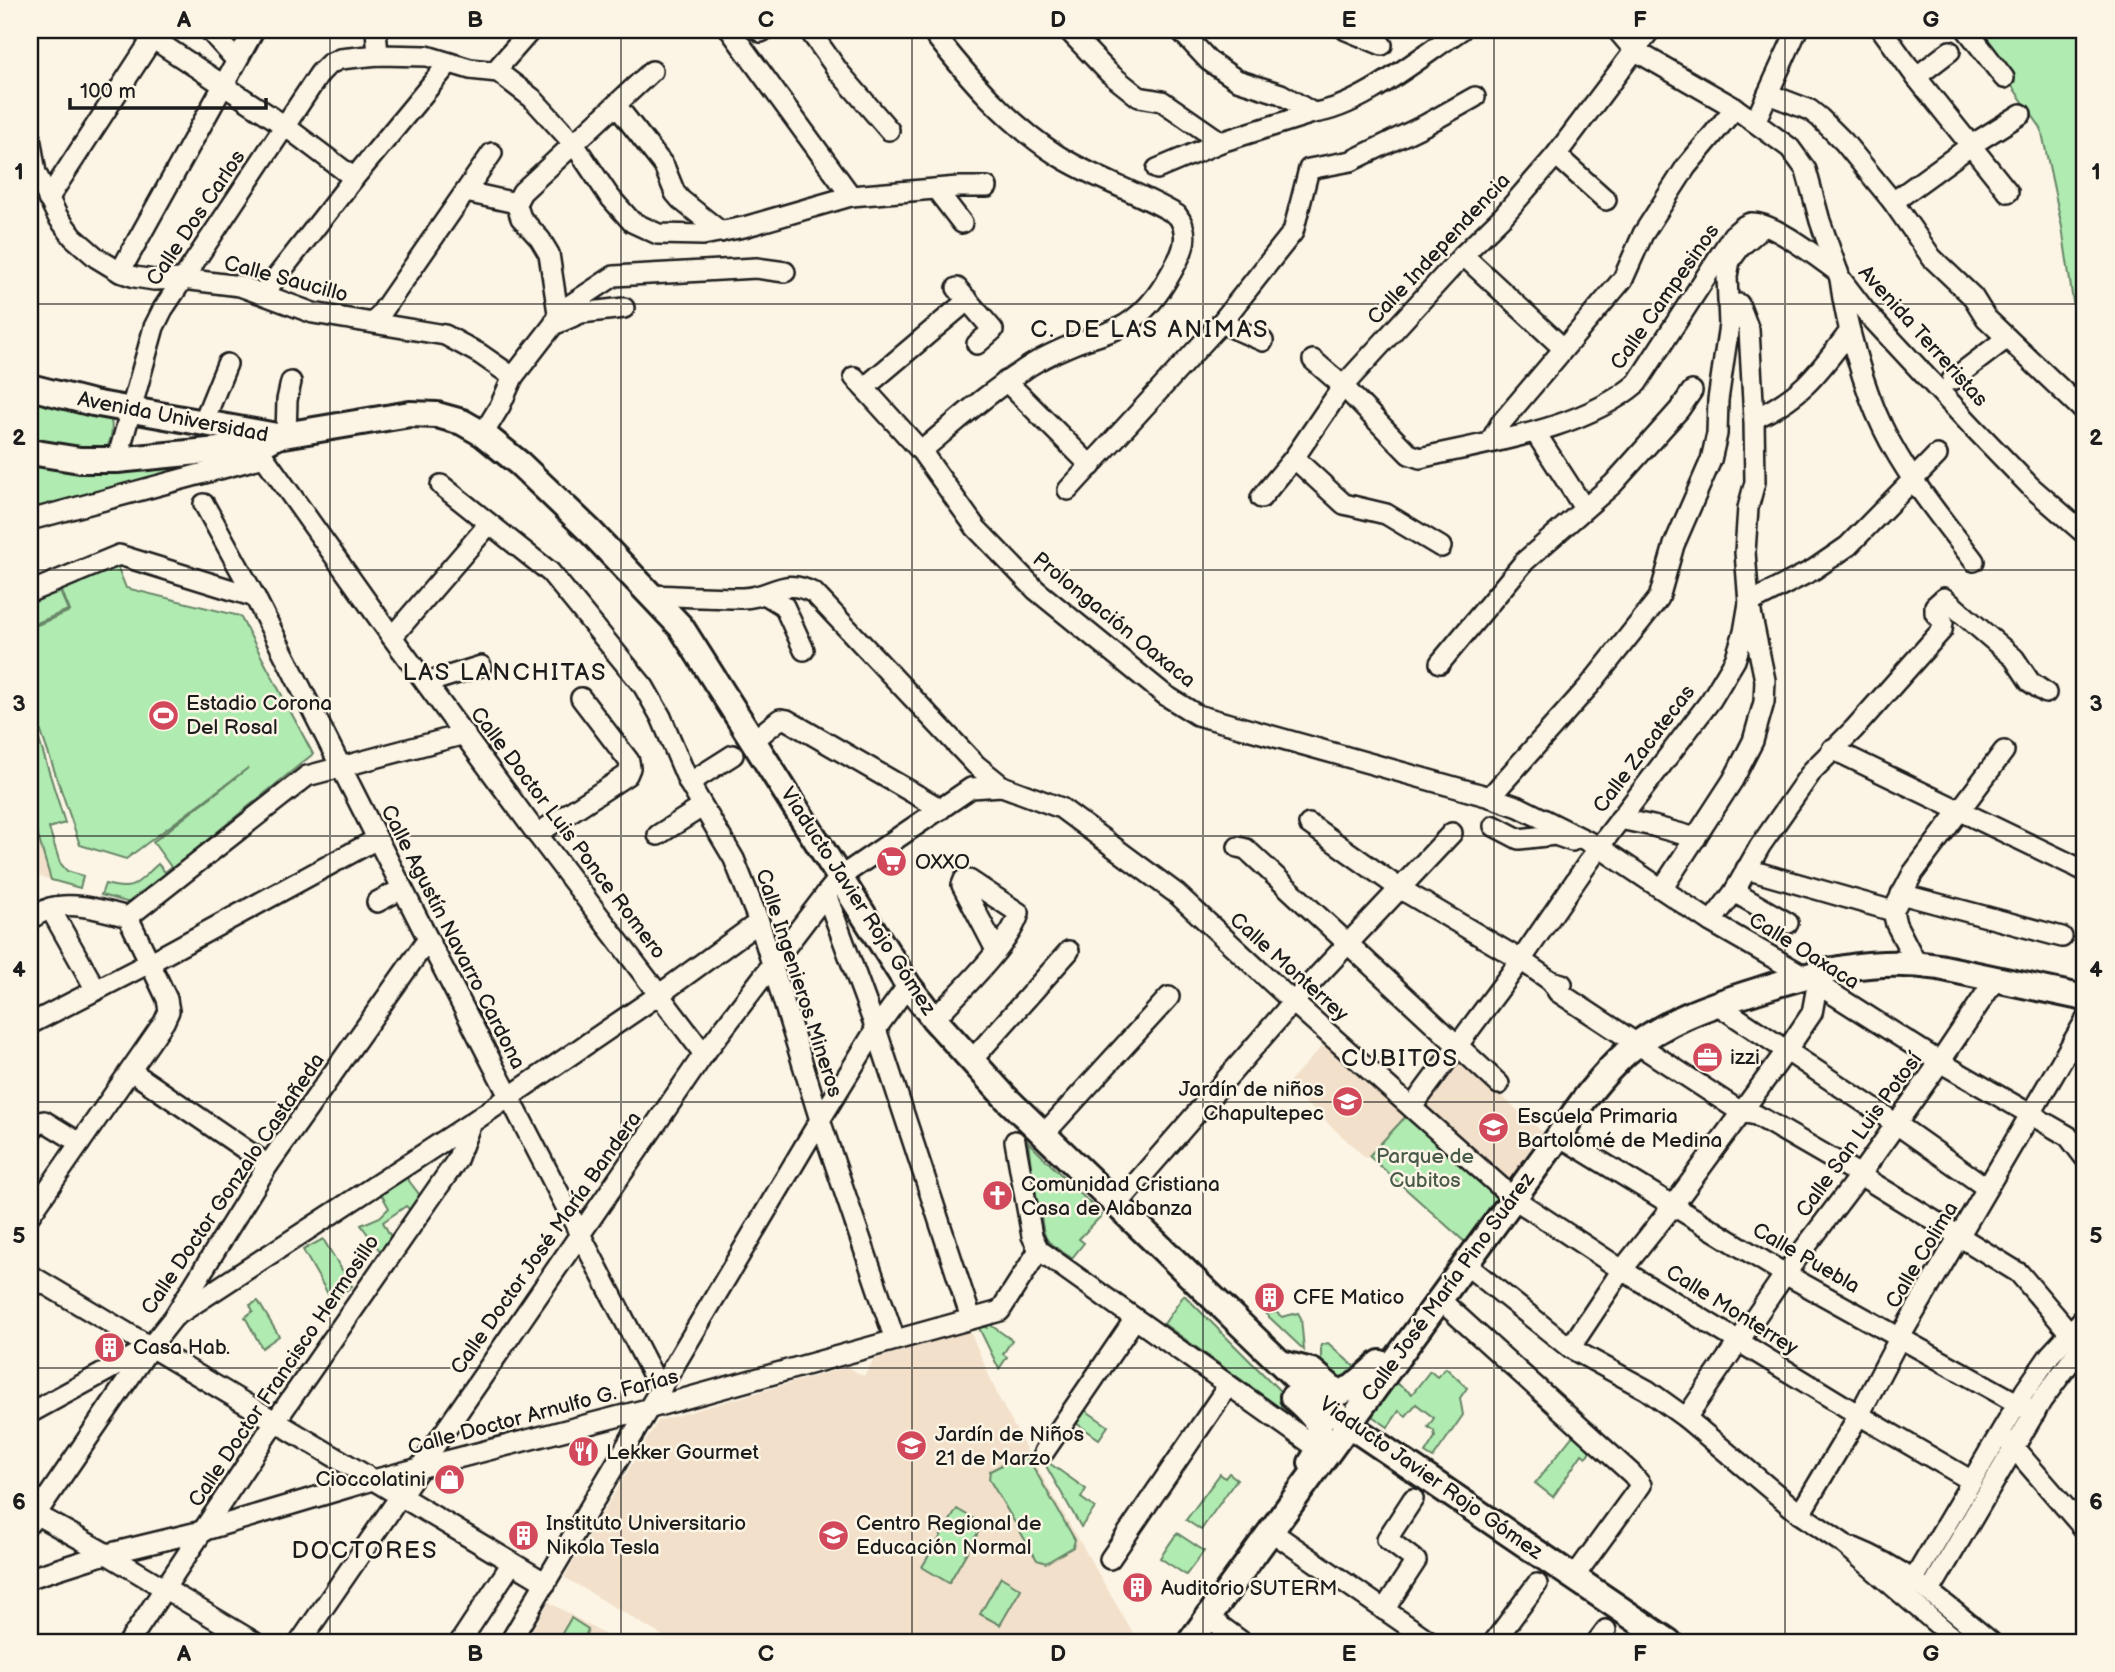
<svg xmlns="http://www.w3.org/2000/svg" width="2115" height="1672" viewBox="0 0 2115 1672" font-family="'Balsamiq Sans',sans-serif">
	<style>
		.built { fill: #f2e0ca }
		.green { fill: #b0ebb1; stroke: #668466; stroke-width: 2 }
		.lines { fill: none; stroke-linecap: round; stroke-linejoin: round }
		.minor-casing { stroke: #1c1c1c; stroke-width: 24 }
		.major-casing { stroke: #1c1c1c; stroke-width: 30 }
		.minor { stroke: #fcf5e5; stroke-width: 19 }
		.major { stroke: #fcf5e5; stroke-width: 24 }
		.grid { fill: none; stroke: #1c1c1c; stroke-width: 2; stroke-opacity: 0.55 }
		.labels { text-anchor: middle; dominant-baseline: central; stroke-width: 5; stroke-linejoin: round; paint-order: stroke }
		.street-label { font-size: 21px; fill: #1c1c1c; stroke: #fcf5e5 }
		.poi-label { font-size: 21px; fill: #1c1c1c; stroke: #fcf5e5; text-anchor: start }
		.park-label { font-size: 21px; fill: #485a49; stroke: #fcf5e5 }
		.quarter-label { font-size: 24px; letter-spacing: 2px; fill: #1c1c1c; stroke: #fcf5e5 }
		.neatline { fill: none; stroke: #1c1c1c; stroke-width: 2.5 }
		.grid-label { font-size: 23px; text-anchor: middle; font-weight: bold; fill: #1c1c1c }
	</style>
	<rect width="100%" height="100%" fill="#fcf5e5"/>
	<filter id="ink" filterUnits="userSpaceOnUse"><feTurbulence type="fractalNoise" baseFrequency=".0143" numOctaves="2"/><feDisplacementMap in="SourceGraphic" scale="14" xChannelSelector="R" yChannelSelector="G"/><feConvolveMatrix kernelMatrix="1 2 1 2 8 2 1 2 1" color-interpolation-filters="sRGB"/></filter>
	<g filter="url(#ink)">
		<g class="built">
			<path d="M30 809 51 880 30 873Z"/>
			<path d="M1327 1041 1407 1115 1366 1158 1286 1085Z"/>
			<path d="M1459 1058 1550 1139 1512 1182 1420 1102Z"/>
			<path d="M970 1331 998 1396 1025 1447 1138 1642H673L564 1577 658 1421 847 1367 864 1376 874 1359Z"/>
			<path d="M549 1602 617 1642H525Z"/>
		</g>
		<g class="green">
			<path d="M1973 30H2085V336L2077 329 2062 227 2041 128Z"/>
			<path d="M30 393 110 413C113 428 113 439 104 452L30 441Z"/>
			<path d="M31 459H220L30 512 33 490Z"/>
			<path d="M116 563 126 588 240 616 313 754 130 903 101 895 105 884C136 892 135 884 158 864L165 872 171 867 153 842 248 768 126 859 80 845 30 700V628L70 611 60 586Z"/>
			<path d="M58 587 68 610 30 626V599Z"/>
			<path d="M30 711 65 823 49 828 60 863 67 871 83 876 80 888 51 880 30 809Z"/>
			<path d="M1407 1115 1502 1199 1466 1243 1369 1156Z"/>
			<path d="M1028 1142 1102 1215 1079 1239 1084 1243 1072 1258C1064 1253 1054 1248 1048 1241 1038 1228 1045 1207 1034 1196L1036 1193 1034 1190Z"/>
			<path d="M406 1177 425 1202 413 1213 406 1206 383 1222 393 1241 383 1255 361 1225 380 1217 389 1208 380 1192Z"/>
			<path d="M323 1239 352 1286 332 1301 303 1250Z"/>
			<path d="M1184 1295 1279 1390 1311 1430 1164 1324Z"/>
			<path d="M258 1301 279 1336 262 1348 245 1317 253 1311 250 1305Z"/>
			<path d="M1276 1312 1282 1317 1298 1313 1301 1318 1304 1350 1266 1314Z"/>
			<path d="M989 1324 1012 1340 1003 1354 1007 1357 999 1369 979 1328 983 1326 987 1328Z"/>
			<path d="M1328 1343 1359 1371 1339 1386 1321 1365V1345Z"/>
			<path d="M1446 1368 1467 1388 1460 1398 1463 1415 1433 1458 1425 1453 1435 1437 1434 1431 1428 1427 1434 1418 1416 1404 1406 1416 1399 1411 1388 1427 1369 1414 1393 1381 1412 1394 1430 1371 1437 1377Z"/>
			<path d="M1085 1410 1108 1426 1099 1439 1076 1423Z"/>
			<path d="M1574 1434 1590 1451 1586 1457 1582 1454 1553 1497 1535 1483Z"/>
			<path d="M1021 1455 1028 1458 1075 1540 1073 1547 1046 1563 1037 1560 989 1479 990 1471Z"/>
			<path d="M1049 1463 1086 1489 1081 1498 1095 1508 1081 1527 1046 1466Z"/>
			<path d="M1229 1473 1237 1479 1201 1530 1186 1520 1220 1474 1225 1478Z"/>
			<path d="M957 1509 983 1524 949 1583 922 1567Z"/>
			<path d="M1177 1533 1204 1551 1186 1575 1160 1558Z"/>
			<path d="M1001 1577 1021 1589 1000 1625 980 1614Z"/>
			<path d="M571 1618 588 1629 583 1642H563L558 1640Z"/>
		</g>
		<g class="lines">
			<defs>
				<g id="minor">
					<path d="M140 30 285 126 354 178"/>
					<path d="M209 30 236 60"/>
					<path d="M376 30 378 55"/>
					<path d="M730 30 851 196"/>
					<path d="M809 30 839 72 889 130"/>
					<path d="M1068 30 1109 73 1139 97 1162 101 1221 142"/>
					<path d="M1180 30 1209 61 1237 80 1281 94 1313 113"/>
					<path d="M1346 30 1382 45"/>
					<path d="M1617 30 1634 50 1735 108 1790 148 1806 170 1820 221 1840 278 1866 312 1971 425 2031 487 2085 534"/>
					<path d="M1882 30 1916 77 2008 192"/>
					<path d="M1967 30 2004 78"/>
					<path d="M761 32 765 30"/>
					<path d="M495 71 531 30"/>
					<path d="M1916 77 1950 51"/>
					<path d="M1768 94 1810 110 1820 118 1844 142 1893 202 1932 258 1973 297 1986 318 2085 412"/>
					<path d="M616 105 664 166 675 193 681 200 721 232"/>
					<path d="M1755 122 1797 30"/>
					<path d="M30 137 36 173 58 217 73 237 97 258 120 272 135 277 154 280 183 279 240 286 313 313 445 335 480 354 513 377"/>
					<path d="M1556 155 1606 200"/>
					<path d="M1157 169 1221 142 1313 113C1360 108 1421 56 1461 30"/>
					<path d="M936 189 962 223"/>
					<path d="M466 192 516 203"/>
					<path d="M48 199 158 30"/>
					<path d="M1893 202 1973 144 2021 114"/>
					<path d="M516 203 522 192 652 71"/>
					<path d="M1463 255 1563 348"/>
					<path d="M120 272 254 30"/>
					<path d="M1840 279C1846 325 1863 387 1883 428 1906 476 1942 519 1974 561"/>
					<path d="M957 288 993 330 977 344"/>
					<path d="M264 293 354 178 449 63"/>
					<path d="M558 313 614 276 756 268 785 272"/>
					<path d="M375 322 492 153"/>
					<path d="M558 323 581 313 624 308"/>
					<path d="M1221 323 1263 341"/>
					<path d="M1313 360 1343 386 1409 454 1420 458C1489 442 1582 430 1637 383L1733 235C1738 231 1744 224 1751 223 1772 221 1821 260 1838 272"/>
					<path d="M854 377 921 451 976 528 1036 590 1165 695 1197 715 1490 797 1519 807 1599 847 1711 922 1803 975 1940 1062 2068 1136 2085 1158"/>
					<path d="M1952 380 2007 338"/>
					<path d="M1006 381 1091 466"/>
					<path d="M864 388 968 300"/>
					<path d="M1754 419C1804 395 1818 373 1850 331"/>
					<path d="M203 423 227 364"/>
					<path d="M1535 432 1584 508"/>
					<path d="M483 434 500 406 513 377 554 324 558 313 549 254 540 239 521 218 516 203"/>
					<path d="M257 435 264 457 392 637 537 834 704 1054"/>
					<path d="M286 435 287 400 291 382"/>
					<path d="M1490 442 1501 423 1623 279 1643 234 1686 167 1735 108"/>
					<path d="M921 451C954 424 986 394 1022 371 1037 360 1057 351 1074 344 1091 337 1109 334 1125 325 1150 310 1165 285 1178 260 1186 245 1188 229 1177 215 1139 192 1095 179 1057 155 1007 123 967 76 931 30"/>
					<path d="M1294 458 1344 504 1386 514 1441 547"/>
					<path d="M117 460 154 327 163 309 320 73 329 64 340 59 378 55 427 56 470 69 498 72 532 98 574 144 609 196 632 222 658 234 703 235 744 227 851 196 958 187H987"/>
					<path d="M441 485 550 572 644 687 661 717 689 783 734 859 759 922 820 1120 895 1340"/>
					<path d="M1068 490 1221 323 1293 232 1309 169 1351 161 1425 125 1475 97"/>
					<path d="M1261 498 1294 458 1343 386 1463 255 1504 215 1556 155 1650 30"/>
					<path d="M204 504 255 597 428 939 661 1391"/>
					<path d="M30 520 264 457"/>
					<path d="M30 592 119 555 255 597"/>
					<path d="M650 595C681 596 712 598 743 598 774 597 782 576 814 593L976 765 1002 786 1061 808 1177 894 1293 1002 1513 1198 1622 1270 1859 1415 1972 1481"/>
					<path d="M766 595 784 606 804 650"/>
					<path d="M392 637 489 524"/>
					<path d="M1440 663 1525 561 1613 484 1679 410 1692 391"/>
					<path d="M426 683 481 666"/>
					<path d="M754 740 780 719 787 720 941 809"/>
					<path d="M1832 749 2085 871"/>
					<path d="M689 783 733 755"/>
					<path d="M1490 797 1590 685 1659 598 1674 545 1711 460 1717 434 1718 400 1729 325 1727 276 1730 261 1741 246 1763 227"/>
					<path d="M1620 819 1653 826 1696 838"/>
					<path d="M1309 824 1399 888 1521 960 1551 981 1562 984"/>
					<path d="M1494 826 1519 839 1555 835 1572 841"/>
					<path d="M537 834 627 775 630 768 629 761 581 698"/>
					<path d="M658 835 702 807"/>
					<path d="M1238 847 1246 849 1499 1084"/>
					<path d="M1746 869 1893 911"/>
					<path d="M1662 889 1733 780 1753 741 1764 702 1765 680 1749 603 1745 552 1748 508 1755 482 1754 419 1749 330 1739 304"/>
					<path d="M1734 892 1788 923"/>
					<path d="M826 894 876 1029 971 1318"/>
					<path d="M1901 894 2062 937"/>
					<path d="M377 902 402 889"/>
					<path d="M50 908 96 990"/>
					<path d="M128 917 307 776 465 734"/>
					<path d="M30 919C36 916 43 911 50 908 74 901 105 911 128 917"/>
					<path d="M1711 922 1734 892 1760 846 1813 770 1854 729 1942 630 1943 622 1935 613V606L1944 598 2014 658 2030 682 2046 693"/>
					<path d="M1916 963 1896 924 1893 911 1913 873 2004 751"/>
					<path d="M1551 981 1558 992 1741 1112 1756 1115 1860 1175 2019 1273 2069 1332"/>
					<path d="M1715 1003 1895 1123 1987 1188"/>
					<path d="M934 1019C956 996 1012 942 1019 913L969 880H964L962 885 996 950"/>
					<path d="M30 1024 151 962 377 839"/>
					<path d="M971 1061 1069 951"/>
					<path d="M131 1071 268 1165"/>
					<path d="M1412 1107 1521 960 1599 847 1711 700 1735 660 1744 632 1749 603 1813 570 1848 546 1937 455"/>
					<path d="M30 1133 38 1123 44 1121 80 1143"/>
					<path d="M1045 1133 1169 997"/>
					<path d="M1559 1136 1785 1274 2035 1413"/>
					<path d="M1015 1141 1032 1236 1039 1250"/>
					<path d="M1117 1205 1293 1002 1452 833"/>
					<path d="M30 1215 164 1022 169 1011 167 999 128 917"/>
					<path d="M1039 1250 1327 1455"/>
					<path d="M1464 1263 1570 1348 1647 1390 1686 1418 1800 1514 1844 1544 1958 1642"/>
					<path d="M30 1275 546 1583"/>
					<path d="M1439 1299 1632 1474 1641 1485 1574 1577"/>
					<path d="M177 1315 471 1123 660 994 759 922"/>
					<path d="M1570 1348 1622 1270 1672 1207 1787 1050 1812 1013 1817 986"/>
					<path d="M30 1413 147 1349"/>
					<path d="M1686 1418 1785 1274 1860 1175 1940 1062 1995 980"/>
					<path d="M2008 1441 2085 1530"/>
					<path d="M1044 1452 1134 1320"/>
					<path d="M30 1511 107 1554 254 1642"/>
					<path d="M1800 1514 1859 1415 1900 1337 2085 1021"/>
					<path d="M30 1523 151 1346 174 1317 268 1165 428 939"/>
					<path d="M1272 1532 1431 1642"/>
					<path d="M1854 1548C1907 1569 1947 1606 1991 1642"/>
					<path d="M1110 1559 1228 1386"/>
					<path d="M30 1578 99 1556 202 1531 373 1480 651 1408 1000 1311 1039 1250"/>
					<path d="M1914 1579 2025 1391 2050 1355 2085 1317"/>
					<path d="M1930 1591 2042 1400 2085 1342"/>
					<path d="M1384 1610 1416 1561 1387 1539 1413 1499"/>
					<path d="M1208 1617 1242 1642"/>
					<path d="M129 1642 275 1422 457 1160 471 1123"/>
					<path d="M300 1642 704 1054 826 894 840 877 971 788 1002 786"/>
					<path d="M460 1642 512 1563"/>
					<path d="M510 1642 820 1120 876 1029 908 985"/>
					<path d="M1494 1642 1537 1584"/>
					<path d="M1597 1642 1606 1630"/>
				</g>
				<g id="major">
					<path d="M30 387 93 403 277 436"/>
					<path d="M30 452 80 460H117L259 446 278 436 410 414 437 415 462 422 483 434 520 464 590 531 681 627 908 985 934 1019 1006 1098 1323 1404 1358 1431 1669 1642"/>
					<path d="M1281 1363 1312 1371 1335 1391 1341 1392 1353 1387 1380 1363"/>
					<path d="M1293 1397C1318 1419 1331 1432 1311 1463"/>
					<path d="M1190 1642 1559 1136C1578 1106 1600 1077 1626 1053 1663 1021 1711 1005 1756 991 1817 971 1874 957 1939 967L2085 998"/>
				</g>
			</defs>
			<use href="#minor" class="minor-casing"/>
			<use href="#major" class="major-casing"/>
			<use href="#minor" class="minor"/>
			<use href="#major" class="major"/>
		</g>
	</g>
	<path class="grid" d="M330 30V1642M621 30V1642M912 30V1642M1203 30V1642M1494 30V1642M1785 30V1642M30 304H2085M30 570H2085M30 836H2085M30 1102H2085M30 1368H2085"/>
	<defs>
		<symbol id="stadium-disc" viewBox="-11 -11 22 22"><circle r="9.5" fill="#d1495b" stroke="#fcf5e5"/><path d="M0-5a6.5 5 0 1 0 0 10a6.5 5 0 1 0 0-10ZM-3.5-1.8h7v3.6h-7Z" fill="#fff"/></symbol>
		<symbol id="supermarket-disc" viewBox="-11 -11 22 22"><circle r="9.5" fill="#d1495b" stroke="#fcf5e5"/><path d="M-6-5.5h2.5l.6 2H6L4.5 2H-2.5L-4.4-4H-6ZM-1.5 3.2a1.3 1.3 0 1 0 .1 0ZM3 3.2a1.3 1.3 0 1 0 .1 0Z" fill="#fff"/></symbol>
		<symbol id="office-disc" viewBox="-11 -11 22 22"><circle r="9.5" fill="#d1495b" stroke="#fcf5e5"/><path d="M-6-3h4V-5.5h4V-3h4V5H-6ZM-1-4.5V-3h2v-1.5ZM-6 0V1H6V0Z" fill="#fff"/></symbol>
		<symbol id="school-disc" viewBox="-11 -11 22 22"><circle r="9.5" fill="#d1495b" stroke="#fcf5e5"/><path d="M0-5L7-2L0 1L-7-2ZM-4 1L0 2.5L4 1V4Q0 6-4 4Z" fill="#fff"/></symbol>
		<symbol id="church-disc" viewBox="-11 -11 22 22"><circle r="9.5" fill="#d1495b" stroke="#fcf5e5"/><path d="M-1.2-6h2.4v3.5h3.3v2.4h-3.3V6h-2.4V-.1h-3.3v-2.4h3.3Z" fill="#fff"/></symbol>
		<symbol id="building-disc" viewBox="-11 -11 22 22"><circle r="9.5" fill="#d1495b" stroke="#fcf5e5"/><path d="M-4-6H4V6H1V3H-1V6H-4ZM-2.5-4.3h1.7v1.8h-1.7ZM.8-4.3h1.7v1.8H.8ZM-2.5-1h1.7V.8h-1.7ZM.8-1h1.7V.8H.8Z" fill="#fff"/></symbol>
		<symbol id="restaurant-disc" viewBox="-11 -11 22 22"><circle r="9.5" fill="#d1495b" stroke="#fcf5e5"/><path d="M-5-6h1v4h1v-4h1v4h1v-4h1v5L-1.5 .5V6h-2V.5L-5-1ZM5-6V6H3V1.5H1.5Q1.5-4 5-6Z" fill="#fff"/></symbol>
		<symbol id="shop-disc" viewBox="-11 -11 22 22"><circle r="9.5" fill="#d1495b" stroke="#fcf5e5"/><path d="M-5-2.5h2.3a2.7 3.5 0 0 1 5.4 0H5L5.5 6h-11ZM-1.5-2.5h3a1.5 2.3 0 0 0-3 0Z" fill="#fff"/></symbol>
	</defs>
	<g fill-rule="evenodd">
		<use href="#stadium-disc" x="146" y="698" width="35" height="35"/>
		<use href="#supermarket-disc" x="874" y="844" width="35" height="35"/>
		<use href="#office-disc" x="1690" y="1040" width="35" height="35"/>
		<use href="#school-disc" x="1330" y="1084" width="35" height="35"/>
		<use href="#school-disc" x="1476" y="1110" width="35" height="35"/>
		<use href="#church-disc" x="980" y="1178" width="35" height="35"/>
		<use href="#building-disc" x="1252" y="1280" width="35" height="35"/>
		<use href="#building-disc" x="92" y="1330" width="35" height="35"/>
		<use href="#school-disc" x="894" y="1428" width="35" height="35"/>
		<use href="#restaurant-disc" x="566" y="1434" width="35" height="35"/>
		<use href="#shop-disc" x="432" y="1462" width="35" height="35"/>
		<use href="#building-disc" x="506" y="1518" width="35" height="35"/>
		<use href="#school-disc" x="816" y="1518" width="35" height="35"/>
		<use href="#building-disc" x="1120" y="1570" width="35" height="35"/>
	</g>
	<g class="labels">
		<g class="street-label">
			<text transform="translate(196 218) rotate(-56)">Calle Dos Carlos</text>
			<text transform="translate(1439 249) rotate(-47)">Calle Independencia</text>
			<text transform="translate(286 279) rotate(15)">Calle Saucillo</text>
			<text transform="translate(1665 297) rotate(-55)">Calle Campesinos</text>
			<text transform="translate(1923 336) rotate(48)">Avenida Terreristas</text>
			<text transform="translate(173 417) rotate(11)">Avenida Universidad</text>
			<text transform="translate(1114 620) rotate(39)">Prolongación Oaxaca</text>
			<text transform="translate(1644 749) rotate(-53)">Calle Zacatecas</text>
			<text transform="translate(568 833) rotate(53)">Calle Doctor Luis Ponce Romero</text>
			<text transform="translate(858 901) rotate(57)">Viaducto Javier Rojo Gómez</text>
			<text transform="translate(453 937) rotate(63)">Calle Agustín Navarro Cardona</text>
			<text transform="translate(1804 951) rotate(32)">Calle Oaxaca</text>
			<text transform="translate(1289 967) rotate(42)">Calle Monterrey</text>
			<text transform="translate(799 983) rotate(72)">Calle Ingenieros Mineros</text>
			<text transform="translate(1859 1135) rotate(-54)">Calle San Luis Potosí</text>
			<text transform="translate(233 1184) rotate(-56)">Calle Doctor Gonzalo Castañeda</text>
			<text transform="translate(546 1243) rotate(-55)">Calle Doctor José María Bandera</text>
			<text transform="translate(1922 1255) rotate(-59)">Calle Colima</text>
			<text transform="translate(1806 1258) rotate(30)">Calle Puebla</text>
			<text transform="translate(1448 1287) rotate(-54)">Calle José María Pino Suárez</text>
			<text transform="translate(1732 1310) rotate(32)">Calle Monterrey</text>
			<text transform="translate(284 1371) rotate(-56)">Calle Doctor Francisco Hermosillo</text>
			<text transform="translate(543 1412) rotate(-15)">Calle Doctor Arnulfo G. Farías</text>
			<text transform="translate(1431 1478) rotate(35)">Viaducto Javier Rojo Gómez</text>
		</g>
		<g class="poi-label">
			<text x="186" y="703">Estadio Corona<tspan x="186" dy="24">Del Rosal</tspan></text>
			<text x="915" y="862">OXXO</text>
			<text x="1730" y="1057">izzi</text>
			<text x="1324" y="1089" text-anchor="end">Jardín de niños<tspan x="1324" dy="24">Chapultepec</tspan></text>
			<text x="1517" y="1116">Escuela Primaria<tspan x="1517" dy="24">Bartolomé de Medina</tspan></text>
			<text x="1021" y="1184">Comunidad Cristiana<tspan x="1021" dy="24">Casa de Alabanza</tspan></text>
			<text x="1293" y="1297">CFE Matico</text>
			<text x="133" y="1347">Casa Hab.</text>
			<text x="935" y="1434">Jardín de Niños<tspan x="935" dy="24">21 de Marzo</tspan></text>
			<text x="606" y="1452">Lekker Gourmet</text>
			<text x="426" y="1479" text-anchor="end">Cioccolatini</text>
			<text x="546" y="1523">Instituto Universitario<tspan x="546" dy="24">Nikola Tesla</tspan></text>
			<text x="856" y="1523">Centro Regional de<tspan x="856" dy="24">Educación Normal</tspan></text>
			<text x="1161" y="1588">Auditorio SUTERM</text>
		</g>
		<g class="park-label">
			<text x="1425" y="1156">Parque de<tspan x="1425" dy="24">Cubitos</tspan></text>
		</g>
		<g class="quarter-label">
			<text x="1150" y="329">C. DE LAS ANIMAS</text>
			<text x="505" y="672">LAS LANCHITAS</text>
			<text x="1400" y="1058">CUBITOS</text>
			<text x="365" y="1550">DOCTORES</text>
		</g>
	</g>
	<rect width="2115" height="1672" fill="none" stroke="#fcf5e5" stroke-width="77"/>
	<path d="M70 98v10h196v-10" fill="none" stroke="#1c1c1c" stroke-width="3.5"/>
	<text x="80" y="98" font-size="21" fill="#1c1c1c" stroke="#fcf5e5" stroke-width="5" paint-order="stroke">100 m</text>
	<rect x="38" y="38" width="2038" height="1596" class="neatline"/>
	<g class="grid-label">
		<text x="184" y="27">A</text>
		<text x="475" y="27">B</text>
		<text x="766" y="27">C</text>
		<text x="1058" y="27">D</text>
		<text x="1349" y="27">E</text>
		<text x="1640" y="27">F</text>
		<text x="1931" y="27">G</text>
		<text x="19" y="179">1</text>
		<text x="2096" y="179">1</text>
		<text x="19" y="445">2</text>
		<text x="2096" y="445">2</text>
		<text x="19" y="711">3</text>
		<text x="2096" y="711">3</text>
		<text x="19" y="977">4</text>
		<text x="2096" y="977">4</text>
		<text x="19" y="1243">5</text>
		<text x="2096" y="1243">5</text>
		<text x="19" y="1509">6</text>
		<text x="2096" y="1509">6</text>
		<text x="184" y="1661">A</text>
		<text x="475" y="1661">B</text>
		<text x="766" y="1661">C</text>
		<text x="1058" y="1661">D</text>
		<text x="1349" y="1661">E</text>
		<text x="1640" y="1661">F</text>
		<text x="1931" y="1661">G</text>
	</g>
</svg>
